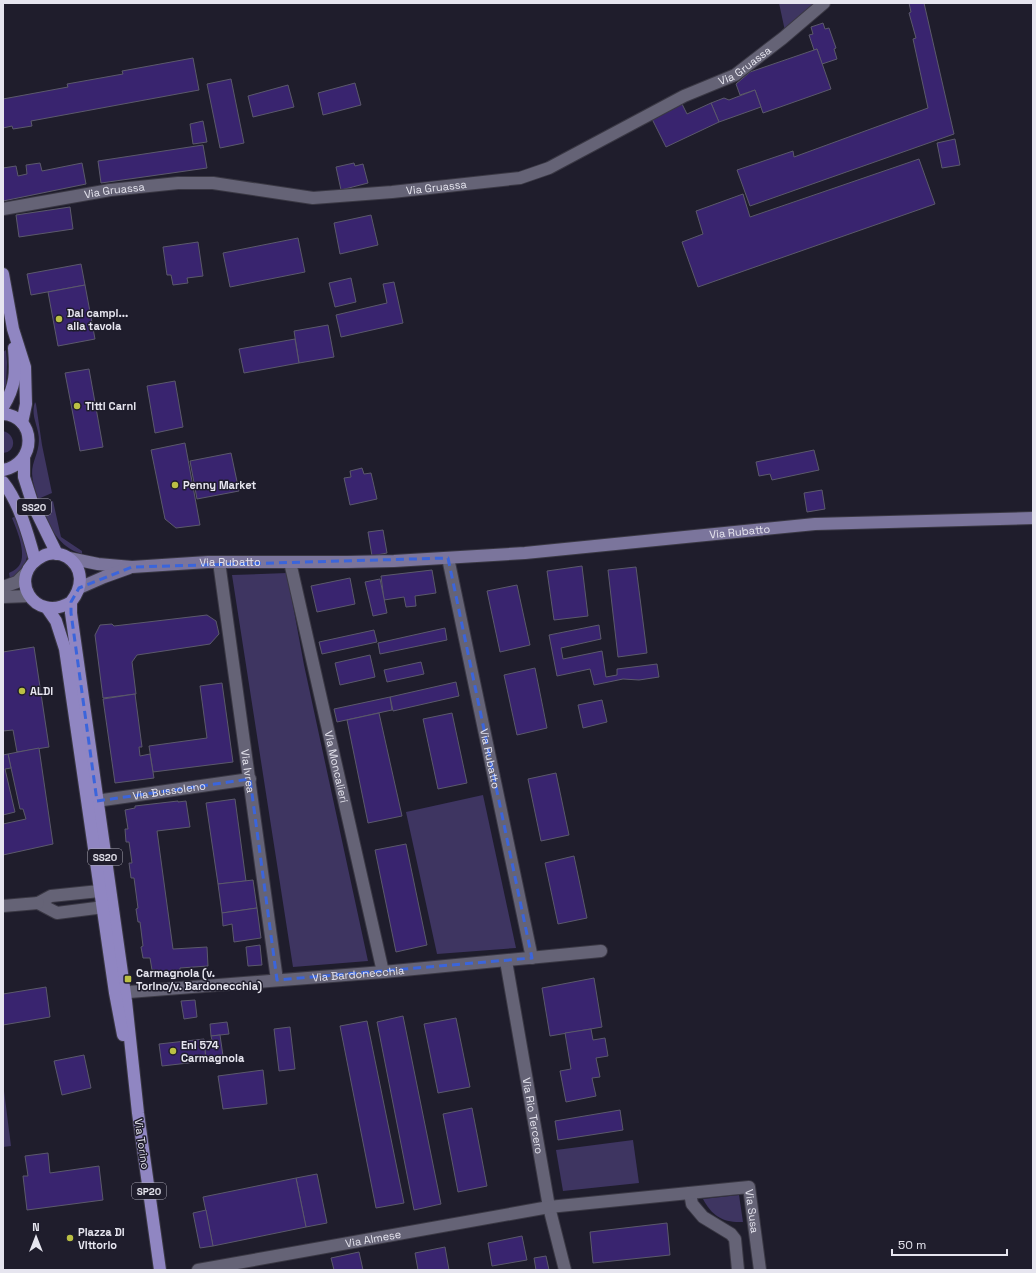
<svg xmlns="http://www.w3.org/2000/svg" width="1036" height="1273" viewBox="0 0 1036 1273" font-family="'Space Grotesk',sans-serif">
	<style>
		.green { fill: #3e3561 }
		.building { fill: #39246f; stroke: #5b596b }
		.lines { fill: none; stroke-linecap: round; stroke-linejoin: round }
		.street-casing { stroke: #3a3844; stroke-width: 14 }
		.secondary-casing { stroke: #3a3844; stroke-width: 14 }
		.primary-casing { stroke: #3a3844; stroke-width: 14 }
		.street { stroke: #656376; stroke-width: 12 }
		.secondary { stroke: #7b759c; stroke-width: 12 }
		.primary { stroke: #9086c2; stroke-width: 12 }
		.marked { fill: none; stroke: #3b65db; stroke-width: 3; stroke-dasharray: 8 5; stroke-linejoin: round }
		.poi-dot { fill: #bbc044; stroke: #1f1d2c; stroke-width: 1.5 }
		.labels { text-anchor: middle; dominant-baseline: central; stroke-width: 3; stroke-linejoin: round; paint-order: stroke }
		.shield { fill: #1f1d2c; stroke: #aaa9b4; stroke-width: 1 }
		.shield-label { font-size: 10px; font-weight: bold; fill: #e6e5ef }
		.street-label { font-size: 11px; fill: #e6e5ef; stroke: #1f1d2c }
		.poi-label { font-size: 11px; font-weight: bold; fill: #e6e5ef; stroke: #1f1d2c; text-anchor: start }
	</style>
	<rect width="100%" height="100%" fill="#1f1d2c"/>
	<g class="green">
		<path d="M779 3H818L785 31Z"/>
		<path d="M6 350 7 363 6 387 3 388V352Z"/>
		<path d="M35 402 36 404 42 445 52 493 38 499C35 489 30 476 33 465 36 454 41 445 38 432 36 422 31 413 35 402Z"/>
		<path d="M3 431C16 434 17 452 3 453Z"/>
		<path d="M53 501 61 537 82 551V554C58 547 50 527 40 506Z"/>
		<path d="M16 516 28 554 23 570 10 579 9 573C11 572 15 570 17 568 29 558 17 530 12 518Z"/>
		<path d="M287 573 304 665 368 961 293 967 232 575Z"/>
		<path d="M483 795 516 948 437 954 406 812Z"/>
		<path d="M3 1091H4L11 1146 3 1147Z"/>
		<path d="M633 1140 639 1183 563 1191 556 1150Z"/>
		<path d="M739 1195 743 1222C723 1223 712 1216 703 1199Z"/>
	</g>
	<g class="building">
		<path d="M909 3H924L954 134 750 206 737 170 793 151 794 157 928 108 913 39 916 38 909 13 911 12Z"/>
		<path d="M823 23 825 29 829 28 836 48 834 49 837 59 822 64 817 49 814 50 809 35 813 34 811 27Z"/>
		<path d="M817 49 831 89 763 113 755 90 740 95 736 84 750 72Z"/>
		<path d="M193 58 199 90 31 121 32 126 13 129 12 126 3 128V99L68 87 67 84 123 74 122 71Z"/>
		<path d="M231 79 244 143 220 148 207 84Z"/>
		<path d="M355 83 361 105 323 115 318 93Z"/>
		<path d="M288 85 294 107 253 117 248 96Z"/>
		<path d="M755 90 761 107 719 122 711 103 724 98 729 100Z"/>
		<path d="M711 103 719 122 666 147 652 119 682 104 687 114Z"/>
		<path d="M203 121 207 142 193 144 190 124Z"/>
		<path d="M955 139 960 165 942 168 937 143Z"/>
		<path d="M203 145 207 168 101 183 98 161Z"/>
		<path d="M919 159 935 204 698 287 682 242 703 234 696 211 743 194 750 217Z"/>
		<path d="M40 163 42 171 82 163 86 184 3 201V168L16 166 18 176 27 174 26 165Z"/>
		<path d="M354 163 355 166 363 164 368 183 341 190 336 167Z"/>
		<path d="M70 207 73 229 19 237 16 215Z"/>
		<path d="M371 215 378 245 340 254 334 223Z"/>
		<path d="M298 238 305 272 230 287 223 253Z"/>
		<path d="M198 242 203 276 187 278 188 283 173 285 171 275H167L163 247Z"/>
		<path d="M81 264 85 285 31 295 27 274Z"/>
		<path d="M351 278 356 302 335 307 329 283Z"/>
		<path d="M394 282 403 323 341 337 336 315 387 303 383 284Z"/>
		<path d="M85 285 95 339 58 346 48 292Z"/>
		<path d="M328 325 334 357 299 363 294 331Z"/>
		<path d="M295 339 299 363 244 373 239 349Z"/>
		<path d="M89 369 103 447 80 451 65 373Z"/>
		<path d="M175 381 183 427 155 433 147 386Z"/>
		<path d="M185 443 200 525 176 528 165 519 151 450Z"/>
		<path d="M814 450 819 470 772 480 770 474 759 476 756 462Z"/>
		<path d="M231 453 239 491 197 499 190 461Z"/>
		<path d="M362 468 364 474 371 473 377 499 350 505 344 478 351 477 350 471Z"/>
		<path d="M822 490 825 509 807 512 804 493Z"/>
		<path d="M383 530 387 553 372 556 368 532Z"/>
		<path d="M582 566 588 616 554 620 547 571Z"/>
		<path d="M636 567 647 653 618 657 608 570Z"/>
		<path d="M432 570 436 593 415 596 416 606 406 607 404 597 384 600 381 576Z"/>
		<path d="M350 578 355 604 317 612 311 586Z"/>
		<path d="M380 579 387 613 373 616 365 582Z"/>
		<path d="M517 585 530 645 500 652 487 591Z"/>
		<path d="M207 615 216 621 219 634 210 644 137 655 132 662 136 694 103 698 95 635 100 625 112 624 114 626Z"/>
		<path d="M599 625 601 639 561 648 563 659 602 651 606 677 617 675V669L657 664 659 677 639 680 623 679 594 685 590 669 557 676 549 635Z"/>
		<path d="M445 628 447 640 380 654 378 643Z"/>
		<path d="M374 630 377 642 322 654 319 642Z"/>
		<path d="M34 647 49 747 17 752 13 730 3 731V652Z"/>
		<path d="M370 655 375 677 340 685 335 663Z"/>
		<path d="M421 662 424 674 387 682 384 670Z"/>
		<path d="M535 668 547 728 517 735 504 675Z"/>
		<path d="M456 682 459 696 393 711 390 697Z"/>
		<path d="M222 683 233 762 153 772 149 746 207 738 200 686Z"/>
		<path d="M135 694 142 747H139L140 756 150 754 154 778 115 783 103 699Z"/>
		<path d="M390 697 392 710 337 722 334 709Z"/>
		<path d="M602 700 607 722 583 728 578 705Z"/>
		<path d="M379 713 402 816 368 823 347 720Z"/>
		<path d="M452 713 467 783 438 789 423 719Z"/>
		<path d="M39 748 53 844 3 855V824L26 819 23 809H20L8 754Z"/>
		<path d="M8 754 11 768 5 769 15 812 3 815V755Z"/>
		<path d="M556 773 569 835 541 841 528 779Z"/>
		<path d="M235 799 246 881 218 884 206 803Z"/>
		<path d="M178 801V802L186 801 190 827 157 831 173 949 207 947 208 966 180 968V976L160 977 155 970H152L150 958H143L141 947 143 946 140 922H138L136 909 138 908 134 878H131L129 863H132L129 842H126L125 829H128L125 810 135 808V806Z"/>
		<path d="M406 844 427 945 396 952 375 850Z"/>
		<path d="M574 856 587 918 558 924 545 863Z"/>
		<path d="M253 880 257 908 222 913 218 884Z"/>
		<path d="M257 908 261 938 234 942 232 924 223 926 222 913Z"/>
		<path d="M260 945 262 965 248 966 246 947Z"/>
		<path d="M594 978 602 1027 550 1036 542 988Z"/>
		<path d="M46 987 50 1017 3 1025V994Z"/>
		<path d="M195 1000 197 1017 184 1019 181 1001Z"/>
		<path d="M403 1016 441 1204 414 1210 377 1022Z"/>
		<path d="M456 1018 470 1087 438 1093 424 1024Z"/>
		<path d="M367 1021 404 1203 376 1208 340 1026Z"/>
		<path d="M227 1022 229 1034 211 1036 210 1024Z"/>
		<path d="M290 1027 295 1069 279 1071 274 1029Z"/>
		<path d="M591 1029 593 1040 605 1038 608 1056 596 1058 600 1077 592 1078 596 1096 566 1102 560 1071 571 1069 565 1033Z"/>
		<path d="M220 1035 223 1056 206 1058 204 1041 212 1040 211 1036Z"/>
		<path d="M204 1039 206 1061 162 1066 159 1044Z"/>
		<path d="M84 1055 91 1088 62 1095 54 1061Z"/>
		<path d="M263 1070 267 1104 223 1109 218 1076Z"/>
		<path d="M472 1108 487 1186 458 1192 443 1114Z"/>
		<path d="M620 1110 623 1130 558 1140 555 1121Z"/>
		<path d="M48 1153 50 1173 99 1166 103 1200 27 1210 23 1176H28L25 1156Z"/>
		<path d="M317 1174 327 1223 306 1227 296 1178Z"/>
		<path d="M296 1178 306 1227 213 1246 203 1197Z"/>
		<path d="M206 1210 213 1246 200 1248 193 1213Z"/>
		<path d="M667 1223 670 1255 593 1263 590 1232Z"/>
		<path d="M522 1236 527 1260 492 1266 488 1243Z"/>
		<path d="M445 1247 449 1270H418L415 1253Z"/>
		<path d="M359 1252 363 1270H334L331 1258Z"/>
		<path d="M546 1256 549 1270H536L534 1258Z"/>
	</g>
	<g class="lines">
		<defs>
			<g id="street">
				<path id="s1" d="M3 209 110 190 178 183H213L313 198 392 192 520 178 549 168 684 96 735 75 783 38 824 3"/>
				<path id="s2" d="M448 558 532 958"/>
				<path id="s3" d="M219 562 277 980"/>
				<path id="s4" d="M290 562 383 972"/>
				<path d="M3 587 17 582 26 573"/>
				<path d="M3 597 29 596"/>
				<path id="s5" d="M89 802 250 779"/>
				<path d="M109 890 51 896 38 903 57 913 112 906"/>
				<path d="M3 906 38 903"/>
				<path id="s6" d="M506 961 549 1207 565 1270"/>
				<path id="s7" d="M116 993 383 972 601 951"/>
				<path d="M690 1193 692 1204 703 1217 731 1234 735 1239 738 1270"/>
				<path id="s8" d="M198 1270 549 1207 749 1187 760 1270"/>
			</g>
			<g id="secondary">
				<path id="s9" d="M69 558 98 564 132 567 208 562H347L394 561 525 553 815 524 1033 518"/>
				<path d="M79 588 104 577 129 568"/>
			</g>
			<g id="primary">
				<path d="M3 274 13 329 25 367 26 404 22 423"/>
				<path d="M3 407C16 386 16 372 14 348"/>
				<path d="M3 414C36 416 38 463 3 470"/>
				<path d="M24 457V477L33 505 57 554"/>
				<path d="M3 482C19 502 28 534 35 560"/>
				<path d="M71 602C34 625 5 575 43 556 49 552 60 553 67 557 84 568 83 587 71 602V613L126 1001 138 1113 160 1270"/>
				<path d="M47 608 56 621 65 649 115 993 123 1035"/>
			</g>
		</defs>
		<use href="#street" class="street-casing"/>
		<use href="#secondary" class="secondary-casing"/>
		<use href="#primary" class="primary-casing"/>
		<use href="#street" class="street"/>
		<use href="#secondary" class="secondary"/>
		<use href="#primary" class="primary"/>
	</g>
	<path class="marked" d="M448 558 532 958 277 980 250 779 97 801 71 613V602L79 588 132 567Z"/>
	<g class="poi-dot">
		<circle cx="59" cy="319" r="4"/>
		<circle cx="77" cy="406" r="4"/>
		<circle cx="175" cy="485" r="4"/>
		<circle cx="22" cy="691" r="4"/>
		<rect x="124" y="975" width="8" height="8" rx="2"/>
		<circle cx="173" cy="1051" r="4"/>
		<circle cx="70" cy="1238" r="4"/>
	</g>
	<g class="labels">
		<g class="shield">
			<rect x="17" y="499" width="34" height="16" rx="3"/>
			<rect x="88" y="849" width="34" height="16" rx="3"/>
			<rect x="132" y="1183" width="34" height="16" rx="3"/>
		</g>
		<g class="shield-label">
			<text x="34" y="507">SS20</text>
			<text x="105" y="857">SS20</text>
			<text x="149" y="1191">SP20</text>
		</g>
		<g class="street-label">
			<text stroke="none"><textPath href="#s1" startOffset="773">Via Gruassa</textPath></text>
			<text stroke="none"><textPath href="#s1" startOffset="437">Via Gruassa</textPath></text>
			<text stroke="none"><textPath href="#s1" startOffset="113">Via Gruassa</textPath></text>
			<text stroke="none"><textPath href="#s9" startOffset="673">Via Rubatto</textPath></text>
			<text stroke="none"><textPath href="#s9" startOffset="162">Via Rubatto</textPath></text>
			<text stroke="none"><textPath href="#s2" startOffset="205">Via Rubatto</textPath></text>
			<text stroke="none"><textPath href="#s4" startOffset="210">Via Moncalieri</textPath></text>
			<text stroke="none"><textPath href="#s3" startOffset="211">Via Ivrea</textPath></text>
			<text stroke="none"><textPath href="#s5" startOffset="81">Via Bussoleno</textPath></text>
			<text stroke="none"><textPath href="#s7" startOffset="243">Via Bardonecchia</textPath></text>
			<text stroke="none"><textPath href="#s6" startOffset="157">Via Rio Tercero</textPath></text>
			<text transform="translate(142 1144) rotate(82)">Via Torino</text>
			<text stroke="none"><textPath href="#s8" startOffset="582">Via Susa</textPath></text>
			<text stroke="none"><textPath href="#s8" startOffset="178">Via Almese</textPath></text>
		</g>
		<g class="poi-label">
			<text x="67" y="313">Dai campi...<tspan x="67" dy="13">alla tavola</tspan></text>
			<text x="85" y="406">Titti Carni</text>
			<text x="183" y="485">Penny Market</text>
			<text x="30" y="691">ALDI</text>
			<text x="136" y="973">Carmagnola (v.<tspan x="136" dy="13">Torino/v. Bardonecchia)</tspan></text>
			<text x="181" y="1045">Eni 574<tspan x="181" dy="13">Carmagnola</tspan></text>
			<text x="78" y="1232">Piazza Di<tspan x="78" dy="13">Vittorio</tspan></text>
		</g>
	</g>
	<rect width="1036" height="1273" fill="none" stroke="#e6e5ef" stroke-width="8"/>
	<g transform="translate(36 1237)" stroke="#1f1d2c" stroke-width="3" paint-order="stroke">
	<path d="M0-3L7 15L0 10L-7 15Z" fill="#e6e5ef"/>
	<text y="-6" font-size="11" font-weight="bold" text-anchor="middle" fill="#e6e5ef">N</text>
	</g>
	<path d="M892 1249v6h115v-6" fill="none" stroke="#e6e5ef" stroke-width="2"/>
	<text x="898" y="1249" font-size="12" fill="#e6e5ef" stroke="#1f1d2c" stroke-width="3" paint-order="stroke">50 m</text>
</svg>
